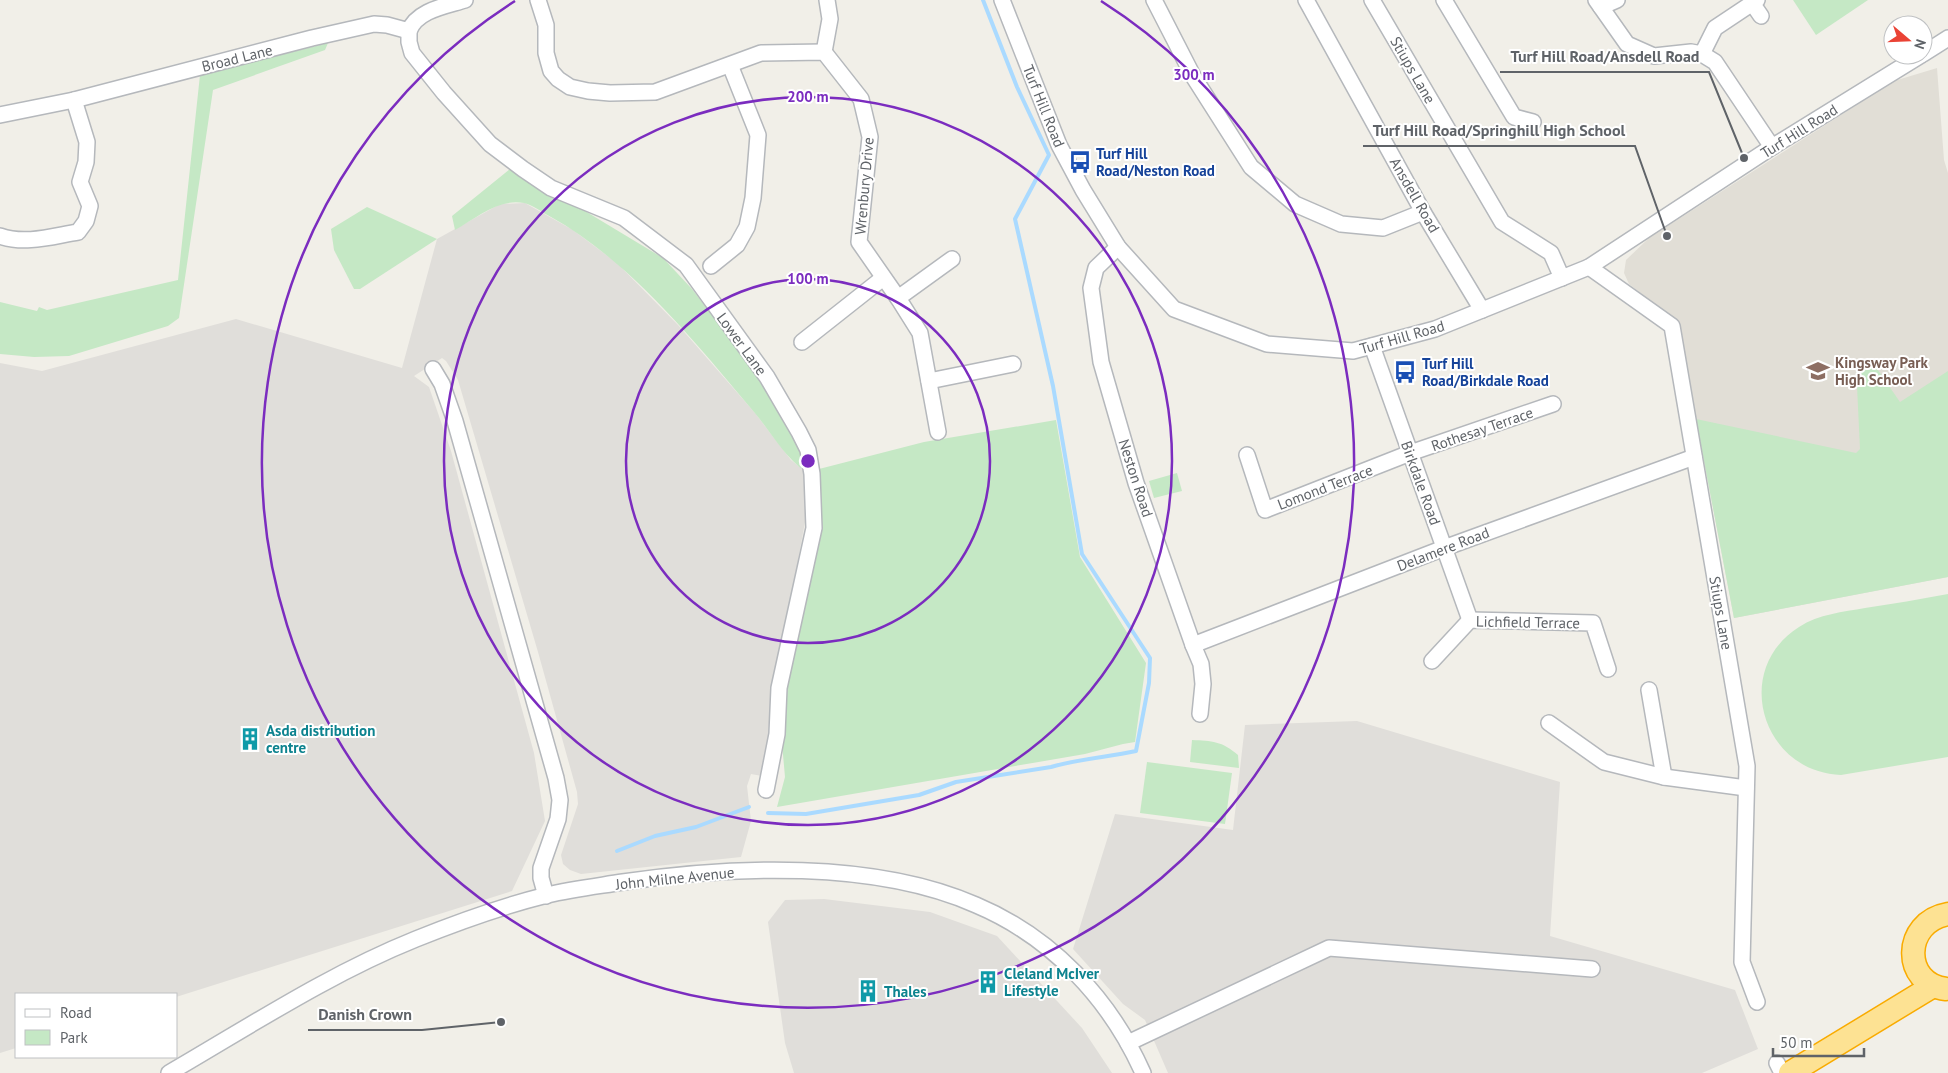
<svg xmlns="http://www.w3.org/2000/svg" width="1948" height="1073" viewBox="0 0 1948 1073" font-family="'PT Sans',sans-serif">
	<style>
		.industrial { fill: #e0deda }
		.education { fill: #e1ded6 }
		.green { fill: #c5e8c5 }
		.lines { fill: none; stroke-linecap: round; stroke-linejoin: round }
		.stream { stroke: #aadaff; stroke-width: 4 }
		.minor-casing { stroke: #b5b8bc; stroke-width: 18 }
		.highway-casing { stroke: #f9ab00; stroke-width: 25 }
		.minor { stroke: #fff; stroke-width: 15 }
		.highway { stroke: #fde293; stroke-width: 22 }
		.ring { fill: none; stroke: #7b2cbf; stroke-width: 2.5 }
		.labels { text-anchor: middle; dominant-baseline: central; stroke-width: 4; stroke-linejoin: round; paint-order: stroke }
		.street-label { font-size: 15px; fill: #5f6368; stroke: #fff }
		.transit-label { font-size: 15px; font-weight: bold; fill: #164399; stroke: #fff; text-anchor: start }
		.education-label { font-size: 15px; font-weight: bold; fill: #785e54; stroke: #fff; text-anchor: start }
		.culture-label { font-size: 15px; font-weight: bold; fill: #0d838f; stroke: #fff; text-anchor: start }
		.centre { fill: #7b2cbf; stroke: #fff; stroke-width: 2.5 }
		.ring-label { font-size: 15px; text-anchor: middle; font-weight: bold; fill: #7b2cbf; stroke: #fff; stroke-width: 4; stroke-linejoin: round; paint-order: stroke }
		.leader { fill: none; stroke: #5f6368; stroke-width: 2 }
		.callout-dot { fill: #5f6368; stroke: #fff; stroke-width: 2 }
		.callout-label { font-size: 16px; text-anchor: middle; font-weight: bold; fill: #5f6368; stroke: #fff; stroke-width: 4; stroke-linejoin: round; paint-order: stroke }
	</style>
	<rect width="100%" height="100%" fill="#f1efe8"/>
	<g class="industrial">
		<path d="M525 203 573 230 617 263 679 326 755 413 791 460 806 472 805 522 790 604 767 758 762 776 751 774 747 786 751 821 741 857 581 874 570 870 563 864 561 855 578 804 577 792 538 652 458 380 446 361 442 358 414 376 429 387 451 451 534 753 545 821 512 891 176 997V994H16V1048L0 1053V363L42 371 236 319 402 368 437 239 500 204Z"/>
		<path d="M1357 721 1560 782 1550 936 1735 990 1758 1049 1702 1073H1168L1145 1020 1123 1004 1073 949 1115 814 1233 830 1245 725Z"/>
		<path d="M824 899 930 912 997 936 1082 1028 1112 1073H794L785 1043 768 922 785 900Z"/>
	</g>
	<path class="education" d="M1937 68 1944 160 1948 173V577L1734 618 1678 323 1629 284 1624 273 1626 260 1649 238 1894 81Z"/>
	<g class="green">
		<path d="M1793 0H1868L1816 35Z"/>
		<path d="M328 43 325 50 213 90 179 318 168 326 69 356 34 357 0 354V302L37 311 39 307 47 310 178 280 200 75Z"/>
		<path d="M510 169 521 178 585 211 663 258 692 289 773 395 800 453 806 472C784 457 771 432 754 412 696 343 630 261 551 217 543 213 533 205 524 203 499 198 476 218 455 230L452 216Z"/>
		<path d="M367 207 437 239 360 289H354L334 250 331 229Z"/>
		<path d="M1871 360 1900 402 1948 371V577L1734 618 1696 419 1856 453 1860 449 1856 365Z"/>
		<path d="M1056 420 1080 557 1146 663 1135 742 1123 744 1085 754 777 807 785 777 781 732 783 697 820 531 819 469 924 442Z"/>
		<path d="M1177 473 1182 491 1154 498 1149 481Z"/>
		<path d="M1948 594V757L1841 775C1762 772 1731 670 1799 627 1819 614 1843 612 1865 608 1893 604 1920 599 1948 594Z"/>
		<path d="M1192 740C1212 741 1222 741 1238 755L1239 768 1190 762Z"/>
		<path d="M1147 762 1232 773 1225 824 1140 813Z"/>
	</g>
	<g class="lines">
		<g class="stream">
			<path d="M768 813 806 814 919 795 956 782 1051 767C1078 759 1108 757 1136 751L1149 683 1150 658 1082 554 1053 386 1015 219 1049 155 1017 87 983 0"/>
			<path d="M617 851 655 836 696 827 749 807"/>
		</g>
		<defs>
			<g id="minor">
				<path d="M538 0 546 25V53L551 71 558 79 570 87 588 91 610 93 655 92 761 53 824 52 861 99 870 137 859 242 898 298 920 333 938 432"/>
				<path d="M1002 0 1059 145 1083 190 1118 247 1174 309 1267 344 1353 351 1435 329 1589 267 1772 147 1921 55"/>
				<path d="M1154 0 1193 76 1251 167 1295 204 1341 224 1383 228 1423 212"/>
				<path d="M1306 0 1423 212 1482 310"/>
				<path d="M1372 0 1502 222 1551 253 1562 278"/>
				<path d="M1444 0 1514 117 1533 122"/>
				<path d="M1596 0 1627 44 1654 56 1691 52 1702 54 1715 62 1772 147"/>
				<path d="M1752 3 1761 16"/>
				<path d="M1601 7 1617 0"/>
				<path d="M409 31V42L412 53 444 93 490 144 523 169 551 188 624 218 686 265 767 377 799 432 808 450 812 474 814 528 779 688 777 734 766 790"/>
				<path d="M824 52 830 19 827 0"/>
				<path d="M1702 54 1715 28 1757 0"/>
				<path d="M1923 54 1948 38"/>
				<path d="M0 115 74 100 312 38 374 24 387 25 409 31C417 10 446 6 465 0"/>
				<path d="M0 236C25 245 53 236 78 232L86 221 90 206 80 182 86 162 87 142 74 100"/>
				<path d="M1118 247 1096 268 1091 288 1101 362 1136 483 1193 645 1201 664 1203 684 1200 714"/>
				<path d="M711 266 737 245 747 227 753 198 758 135 730 65"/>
				<path d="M1589 267 1672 326 1747 766 1742 962 1757 1002"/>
				<path d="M898 298 952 259"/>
				<path d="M802 342 883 278"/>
				<path d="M1372 346 1470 620"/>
				<path d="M433 369 442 384 455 421 556 778 560 800 558 819 541 868V878L546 896"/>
				<path d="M929 381 1013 364"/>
				<path d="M1247 455 1265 510 1410 453 1553 404"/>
				<path d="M1193 645 1444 548 1694 457"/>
				<path d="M1432 661 1470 620 1593 623 1608 669"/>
				<path d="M1649 690 1664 777"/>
				<path d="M1549 723 1604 762 1664 777 1746 788"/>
				<path d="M1128 1043 1329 948 1592 969"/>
				<path d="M1777 1063 1782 1073"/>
				<path d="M169 1073C250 1026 329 974 416 939 458 922 503 906 547 895 572 889 598 886 623 882 732 866 874 860 976 905 1052 937 1110 999 1143 1073"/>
			</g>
			<g id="highway">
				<path d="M1946 989C1902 984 1902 922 1948 914"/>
				<path d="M1790 1073 1933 986"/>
			</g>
		</defs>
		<use href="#minor" class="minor-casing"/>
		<use href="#highway" class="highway-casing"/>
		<use href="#minor" class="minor"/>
		<use href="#highway" class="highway"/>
	</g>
	<g class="ring">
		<circle cx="808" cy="461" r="182"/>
		<circle cx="808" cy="461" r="364"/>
		<path d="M1101 1A546 546 0 1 1 515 1"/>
	</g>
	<defs>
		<symbol id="bus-bare" viewBox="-9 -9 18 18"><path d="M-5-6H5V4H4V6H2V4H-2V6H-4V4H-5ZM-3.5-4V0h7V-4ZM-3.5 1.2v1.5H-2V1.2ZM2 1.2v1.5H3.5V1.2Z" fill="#1a4fb4" stroke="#fff" stroke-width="2.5" paint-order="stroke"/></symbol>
		<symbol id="school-bare" viewBox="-9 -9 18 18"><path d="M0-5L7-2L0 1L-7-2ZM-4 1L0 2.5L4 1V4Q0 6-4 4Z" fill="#8d6e63" stroke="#fff" stroke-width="2.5" paint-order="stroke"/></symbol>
		<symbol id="building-bare" viewBox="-9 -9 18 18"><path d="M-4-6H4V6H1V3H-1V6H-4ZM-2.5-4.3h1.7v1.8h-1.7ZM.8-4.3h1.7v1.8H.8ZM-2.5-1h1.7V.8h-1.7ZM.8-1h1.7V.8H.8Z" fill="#0f9aa8" stroke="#fff" stroke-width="2.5" paint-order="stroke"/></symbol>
	</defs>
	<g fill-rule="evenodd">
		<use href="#bus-bare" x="1064" y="146" width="32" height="32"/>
		<use href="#school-bare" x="1802" y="355" width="32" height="32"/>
		<use href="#bus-bare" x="1389" y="356" width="32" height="32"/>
		<use href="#building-bare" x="234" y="723" width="32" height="32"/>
		<use href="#building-bare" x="972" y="966" width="32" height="32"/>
		<use href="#building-bare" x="852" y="975" width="32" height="32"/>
	</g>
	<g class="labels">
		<g class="street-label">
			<text transform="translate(237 58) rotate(-14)">Broad Lane</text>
			<text transform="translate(1413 70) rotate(60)">Stiups Lane</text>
			<text transform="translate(1044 106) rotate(68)">Turf Hill Road</text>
			<text transform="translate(1799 131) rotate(-32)">Turf Hill Road</text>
			<text transform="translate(864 186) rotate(-85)">Wrenbury Drive</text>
			<text transform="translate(1415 195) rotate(60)">Ansdell Road</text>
			<text transform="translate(1402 337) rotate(-16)">Turf Hill Road</text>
			<text transform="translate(742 344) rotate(54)">Lower Lane</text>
			<text transform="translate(1482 429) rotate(-19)">Rothesay Terrace</text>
			<text transform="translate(1136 478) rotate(72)">Neston Road</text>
			<text transform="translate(1421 483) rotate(70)">Birkdale Road</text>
			<text transform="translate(1325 487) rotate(-21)">Lomond Terrace</text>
			<text transform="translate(1443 549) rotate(-21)">Delamere Road</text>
			<text transform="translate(1721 613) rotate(80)">Stiups Lane</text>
			<text transform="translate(1528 622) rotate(1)">Lichfield Terrace</text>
			<text transform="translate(675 878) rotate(-6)">John Milne Avenue</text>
		</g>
		<g class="transit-label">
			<text x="1096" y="153">Turf Hill<tspan x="1096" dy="17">Road/Neston Road</tspan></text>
			<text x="1422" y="363">Turf Hill<tspan x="1422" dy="17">Road/Birkdale Road</tspan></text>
		</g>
		<g class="education-label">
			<text x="1835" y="362">Kingsway Park<tspan x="1835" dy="17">High School</tspan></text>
		</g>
		<g class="culture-label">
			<text x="266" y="730">Asda distribution<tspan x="266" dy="17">centre</tspan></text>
			<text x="1004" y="973">Cleland McIver<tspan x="1004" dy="17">Lifestyle</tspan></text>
			<text x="884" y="991">Thales</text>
		</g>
	</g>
	<circle cx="808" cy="461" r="8" class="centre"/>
	<g class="ring-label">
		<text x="1194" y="80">300 m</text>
		<text x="808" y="102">200 m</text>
		<text x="808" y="284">100 m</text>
	</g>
	<path class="leader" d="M1744 158L1709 72H1500M1667 236L1635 146H1363M501 1022L422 1030H308"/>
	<g class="callout-dot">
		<circle cx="1744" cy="158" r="5"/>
		<circle cx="1667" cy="236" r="5"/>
		<circle cx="501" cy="1022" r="5"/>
	</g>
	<g class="callout-label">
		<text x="1605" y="62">Turf Hill Road/Ansdell Road</text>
		<text x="1499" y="136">Turf Hill Road/Springhill High School</text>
		<text x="365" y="1020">Danish Crown</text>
	</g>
	<rect x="15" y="993" width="162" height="65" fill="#ffffff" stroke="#bfc1c3"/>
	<rect x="25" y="1009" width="25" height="8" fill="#ffffff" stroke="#bfc1c3"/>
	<text x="60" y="1018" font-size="15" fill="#5f6368">Road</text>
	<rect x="25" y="1030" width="25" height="15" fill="#c5e8c5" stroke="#bfc1c3"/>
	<text x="60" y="1043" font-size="15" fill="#5f6368">Park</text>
	<g transform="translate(1908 40) rotate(109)"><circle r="24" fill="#ffffff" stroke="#bfc1c3"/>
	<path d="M0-4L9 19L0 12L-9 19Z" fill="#ea4335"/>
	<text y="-8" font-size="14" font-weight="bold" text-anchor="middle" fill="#5f6368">N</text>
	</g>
	<path d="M1773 1048v8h91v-8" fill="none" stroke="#5f6368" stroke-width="2.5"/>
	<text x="1780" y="1048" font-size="15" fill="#5f6368" stroke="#ffffff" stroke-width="4" paint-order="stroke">50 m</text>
</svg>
